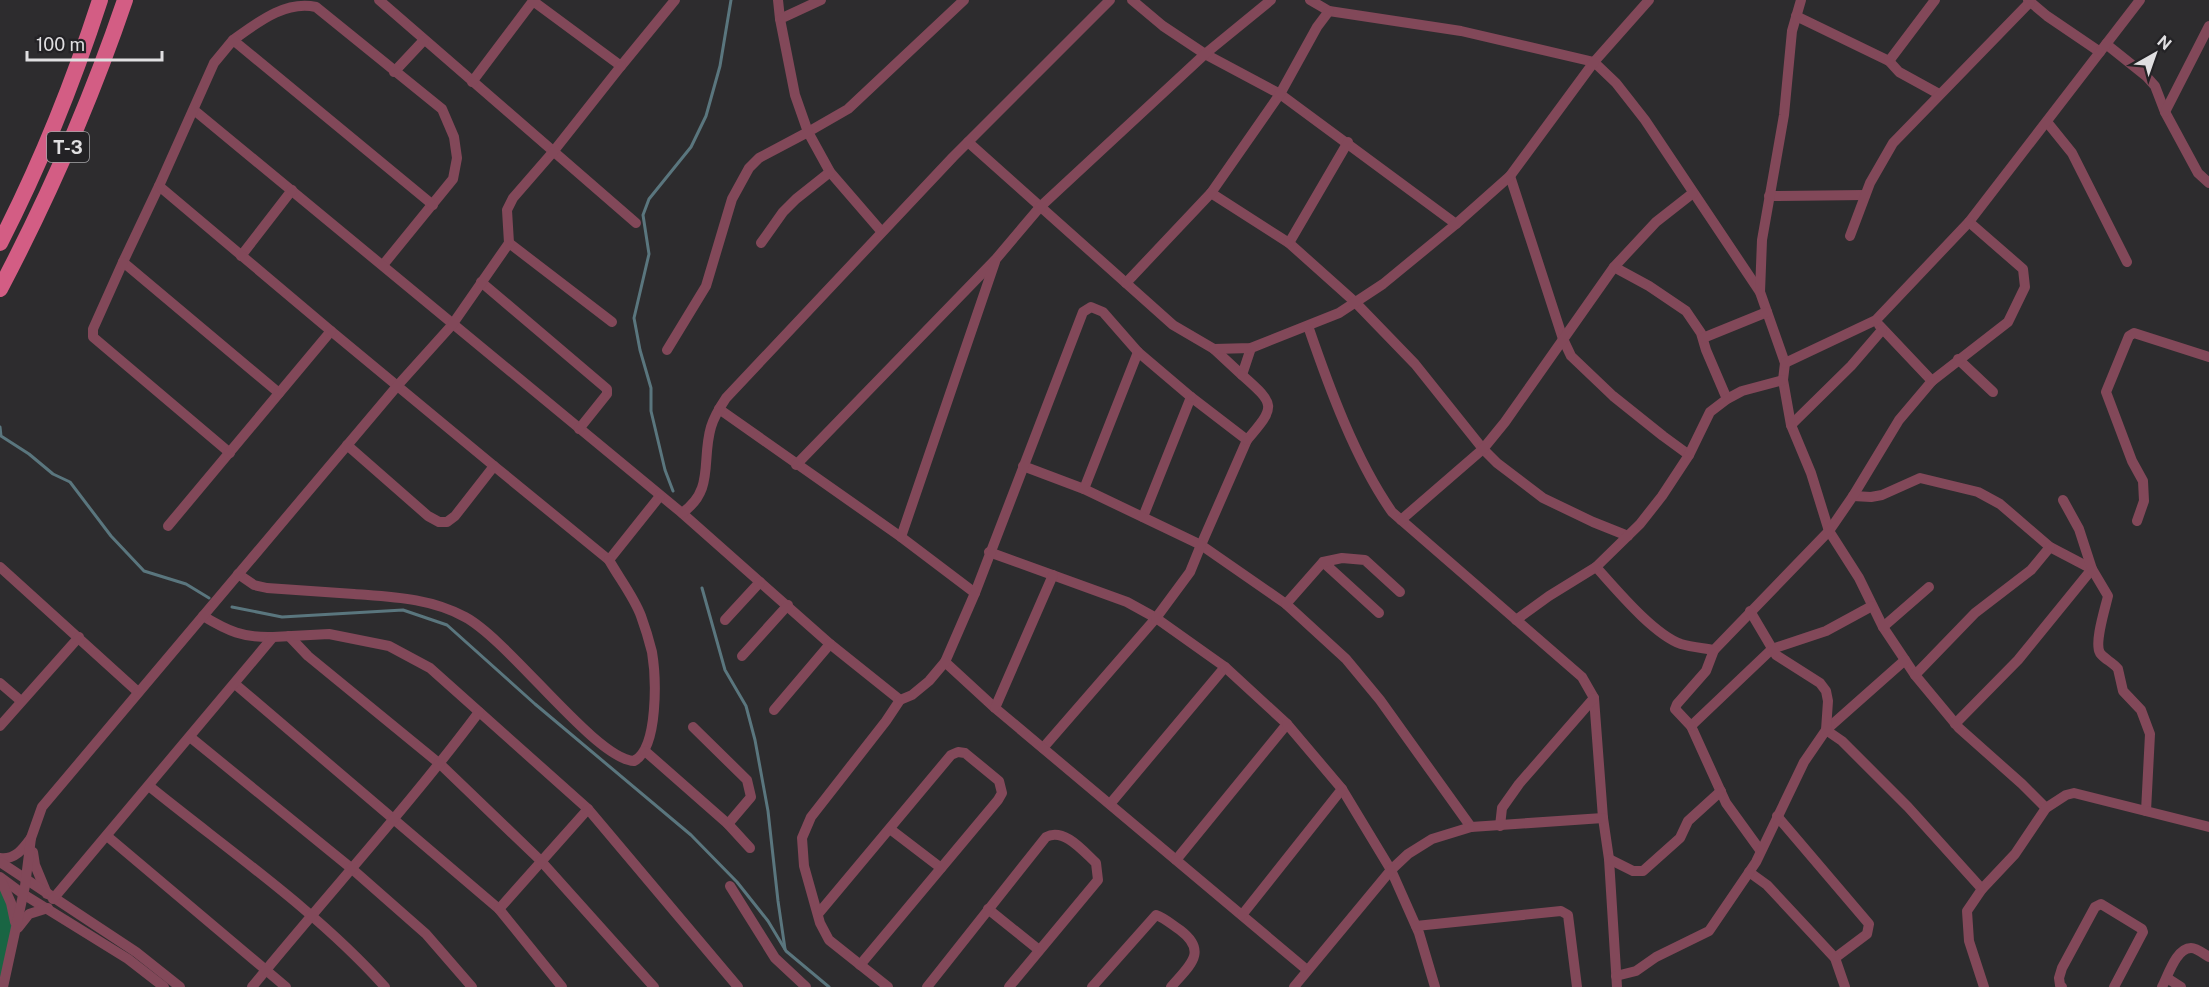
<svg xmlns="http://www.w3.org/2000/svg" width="2209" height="987" viewBox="0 0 2209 987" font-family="'Public Sans',sans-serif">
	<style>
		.green { fill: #196543 }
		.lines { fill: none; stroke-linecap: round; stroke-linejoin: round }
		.stream { stroke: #5a767e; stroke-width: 3 }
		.street { stroke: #824859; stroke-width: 10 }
		.primary { stroke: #d35d84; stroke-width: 16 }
		.labels { text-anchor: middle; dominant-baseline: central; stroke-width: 6; stroke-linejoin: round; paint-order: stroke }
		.shield { fill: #232225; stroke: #a7a6a9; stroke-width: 1.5 }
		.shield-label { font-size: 18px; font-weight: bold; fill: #e0dfe1 }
	</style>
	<rect width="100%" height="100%" fill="#2d2c2e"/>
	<path class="green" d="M0 878 14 915 0 987Z"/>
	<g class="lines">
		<g class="stream">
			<path d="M0 427 1 436 29 454 53 474 70 482 111 536 144 571 186 584 209 598"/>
			<path d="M673 491 665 470 651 411V388L640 350 634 318 649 254 643 215 649 199 691 147 706 116 720 66 731 0"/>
			<path d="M702 588 725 670 746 706 755 740 768 811 778 901 785 949"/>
			<path d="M232 607 282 617 403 610 447 625 535 704 691 835 737 882 768 921 786 951 829 987"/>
		</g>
		<g class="street">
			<path d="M379 0 636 223"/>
			<path d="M778 0 780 19"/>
			<path d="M1132 0 1163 26 1205 54 1280 94 1456 224"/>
			<path d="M1310 0 1329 11 1461 31 1594 62 1616 83 1645 120 1760 292 1785 363 1783 380 1791 425 1811 473 1829 531 1859 578 1883 627 1915 675 1959 728 2022 784 2046 808"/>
			<path d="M2028 0 2047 16 2100 52"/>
			<path d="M1796 16 1889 61 1899 72 1939 94"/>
			<path d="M233 40C257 23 285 0 316 7L442 109 454 137 457 158 453 179 383 265"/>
			<path d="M2106 44 2146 76 2155 86 2165 112 2198 173 2209 183"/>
			<path d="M1889 61 1935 0"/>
			<path d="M394 72 424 40"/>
			<path d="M472 82 533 1 621 66 675 0"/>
			<path d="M194 110 682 513 830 644 900 700"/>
			<path d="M2165 112 2209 26"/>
			<path d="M2047 122 2072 153 2127 262"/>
			<path d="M968 142 1173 325 1214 349 1242 375 1251 348"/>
			<path d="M1510 176 1563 339 1571 356 1613 396 1663 436 1689 455"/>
			<path d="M159 186 123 262 279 393"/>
			<path d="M1211 193 1289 243 1355 302 1415 364 1483 449 1497 463 1543 498 1593 522 1628 536"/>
			<path d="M1769 196 1865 195"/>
			<path d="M881 231 830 172 808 132 848 109 964 0"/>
			<path d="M1850 236 1870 183 1893 143 2030 2"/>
			<path d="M509 243 612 322"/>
			<path d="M761 243 783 212 796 199 830 172"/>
			<path d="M1289 243 1348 142"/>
			<path d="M241 256 292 190"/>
			<path d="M123 262 93 329V337L230 453"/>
			<path d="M1614 267 1649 286 1686 311 1701 333 1706 350 1727 399"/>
			<path d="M481 282 607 389V394L579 429"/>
			<path d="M1126 283 1211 193 1280 94 1317 27 1329 11"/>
			<path d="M1760 292 1762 240 1784 115 1792 31 1801 0"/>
			<path d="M1879 325 1932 381"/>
			<path d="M1308 326C1329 387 1355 459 1392 512L1582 677 1594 698 1603 818 1609 859 1617 987"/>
			<path d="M331 331 494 466"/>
			<path d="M1703 338 1767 312"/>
			<path d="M1214 349 1251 348 1339 313 1383 284 1456 224 1510 176 1594 62 1649 0"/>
			<path d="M667 350 706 286 732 199 749 168 759 158 808 132 795 95 780 19 821 0"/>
			<path d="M1958 359 1993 392"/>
			<path d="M1785 363 1876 320 1969 222 2140 0"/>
			<path d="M719 409 901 537 975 593"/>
			<path d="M1791 425 1851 366 1882 330"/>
			<path d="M1247 440 1201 545 1286 604 1346 659 1380 700 1471 827"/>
			<path d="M347 445 428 516 439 522H447L455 516 494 466 609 560 660 496"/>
			<path d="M796 465 996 259 1040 207 1205 54 1271 0"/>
			<path d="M1023 466 1084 489"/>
			<path d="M1853 496 1871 497 1882 495 1920 478 1978 492 2000 504 2050 547 2092 569 2018 660 1955 724"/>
			<path d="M2063 500 2079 529 2092 569 2108 596C2105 609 2094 643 2100 653 2105 660 2113 662 2118 669L2123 691 2141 710 2150 734 2146 811"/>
			<path d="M682 513C715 490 701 461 711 427 714 417 720 407 726 398L953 157 1110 0"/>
			<path d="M1143 517 1191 397 1247 440C1276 406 1276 405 1242 375"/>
			<path d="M1401 520 1483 449 1505 422 1614 267 1656 222 1693 193"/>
			<path d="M2137 521 2144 501 2143 481 2132 461 2106 392 2129 336 2134 333 2209 357"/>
			<path d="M168 526 331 331 159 186 214 63 233 40 433 205"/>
			<path d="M901 537 995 262"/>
			<path d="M989 552 1127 602 1156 618 1043 748"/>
			<path d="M1323 562 1379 613"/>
			<path d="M0 567 138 692"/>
			<path d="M1596 567C1616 589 1653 634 1681 644 1691 647 1703 648 1714 650L1829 531 1853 496 1899 420 1932 381 2008 322 2025 287 2023 269 1969 222"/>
			<path d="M238 574 254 585 267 588C296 590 325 592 354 594 392 597 430 598 465 617 510 641 595 759 634 761 659 748 656 676 652 652 649 640 645 627 641 616 634 597 619 578 609 560"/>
			<path d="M1286 604 1323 562 1342 558 1365 560 1400 592"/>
			<path d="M203 616C228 631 243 638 273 637"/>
			<path d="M725 620 760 582"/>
			<path d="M1516 620 1549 596 1596 567 1640 524 1662 496 1689 455 1710 412 1727 399 1742 391 1783 380"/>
			<path d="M1883 627 1929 587"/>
			<path d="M289 636 308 656 440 764 541 861 654 987"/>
			<path d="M1714 650 1706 671 1677 704 1675 709 1691 726 1726 803 1760 850"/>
			<path d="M742 656 788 605"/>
			<path d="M1905 660 1826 730 1842 741 1908 807 1982 889"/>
			<path d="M945 662 995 708 1307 970"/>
			<path d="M1915 675 1975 613 2031 570 2050 547"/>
			<path d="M0 683 21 701"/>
			<path d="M235 684 499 909 562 987"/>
			<path d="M995 708 1053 575"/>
			<path d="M774 710 830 644"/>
			<path d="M0 726 79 637"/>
			<path d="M1691 726 1772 649 1826 631 1872 606"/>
			<path d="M693 727 747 780 751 797 728 824"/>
			<path d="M190 737 351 868 426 934 472 987"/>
			<path d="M645 751 728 824 750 848"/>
			<path d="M149 786C228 850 317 911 385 987"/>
			<path d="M1342 789 1391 870 1419 933 1435 987"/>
			<path d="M1110 804 1225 667 1156 618 1190 572 1201 545 1084 489 1138 352"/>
			<path d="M1777 816 1869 924 1867 934 1835 958"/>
			<path d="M1500 826 1502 808 1519 784 1594 698"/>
			<path d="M890 829 941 868"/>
			<path d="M107 836 286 987"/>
			<path d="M33 852 35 865 47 894"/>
			<path d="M0 858C15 860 23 849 31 838"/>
			<path d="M1609 859 1633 871H1643L1680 838 1688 821 1721 791"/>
			<path d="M1176 860 1287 724 1225 667"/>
			<path d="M0 862 136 952 180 987"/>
			<path d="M1749 872 1767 885 1835 958 1845 987"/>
			<path d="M0 877 23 894 128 959 164 987"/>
			<path d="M0 878 11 903 15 922"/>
			<path d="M730 886 775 958 806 987"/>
			<path d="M53 899 273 637 329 634 389 646 430 668 588 809 738 987"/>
			<path d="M499 909 588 809"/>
			<path d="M988 909 1039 950"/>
			<path d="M818 914 951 755 958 752 965 753 999 781 1002 793 998 800 860 965"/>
			<path d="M1242 915 1342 789 1287 724"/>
			<path d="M1416 926 1561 911 1568 915 1577 987"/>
			<path d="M18 928 29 914 48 908"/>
			<path d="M1616 976 1636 971 1656 957 1709 931 1756 862 1804 762 1826 730 1828 701 1826 691 1820 683 1776 655 1750 611"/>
			<path d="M2167 978 2181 987"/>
			<path d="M3 987 25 886 31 838 42 807 398 385 452 325 509 243 507 210 513 198 553 152 621 66"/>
			<path d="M252 987C327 895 408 807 479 712"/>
			<path d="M888 987 829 940 820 923 804 866 802 838 811 817 886 721 900 700 912 695 929 681 945 662 975 593 1083 312 1091 307 1103 312 1138 352 1191 397"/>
			<path d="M927 987 1046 837C1064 827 1084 852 1096 863L1098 880 1009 987"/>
			<path d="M1092 987 1156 915C1165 918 1172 925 1180 930 1209 952 1189 966 1171 987"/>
			<path d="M1294 987 1391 870 1408 854 1432 839 1471 827 1603 818"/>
			<path d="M1984 987 1969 941 1967 911 1982 889 2015 854 2046 808 2066 795 2074 793 2209 827"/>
			<path d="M2062 987 2060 985 2059 978 2062 968 2095 907 2101 904 2142 929 2143 932 2114 987"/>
			<path d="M2162 987C2168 976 2176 948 2191 948 2197 948 2204 954 2209 957"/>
		</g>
		<g class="primary">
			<path d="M0 243C40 165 73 83 100 0"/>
			<path d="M0 289C49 196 91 100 125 0"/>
		</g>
	</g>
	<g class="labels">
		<rect class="shield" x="47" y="132" width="42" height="30" rx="4.5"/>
		<g class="shield-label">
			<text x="68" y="147">T-3</text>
		</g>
	</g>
	<g transform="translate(2155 54) rotate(40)" stroke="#232225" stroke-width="4.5" paint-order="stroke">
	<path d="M0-4.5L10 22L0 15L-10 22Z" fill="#e0dfe1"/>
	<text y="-9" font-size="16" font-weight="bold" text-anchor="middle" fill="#e0dfe1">N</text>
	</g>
	<path d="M27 51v9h135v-9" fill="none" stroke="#e0dfe1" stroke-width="3"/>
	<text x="36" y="51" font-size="18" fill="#e0dfe1" stroke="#232225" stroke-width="4.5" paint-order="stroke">100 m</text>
</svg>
